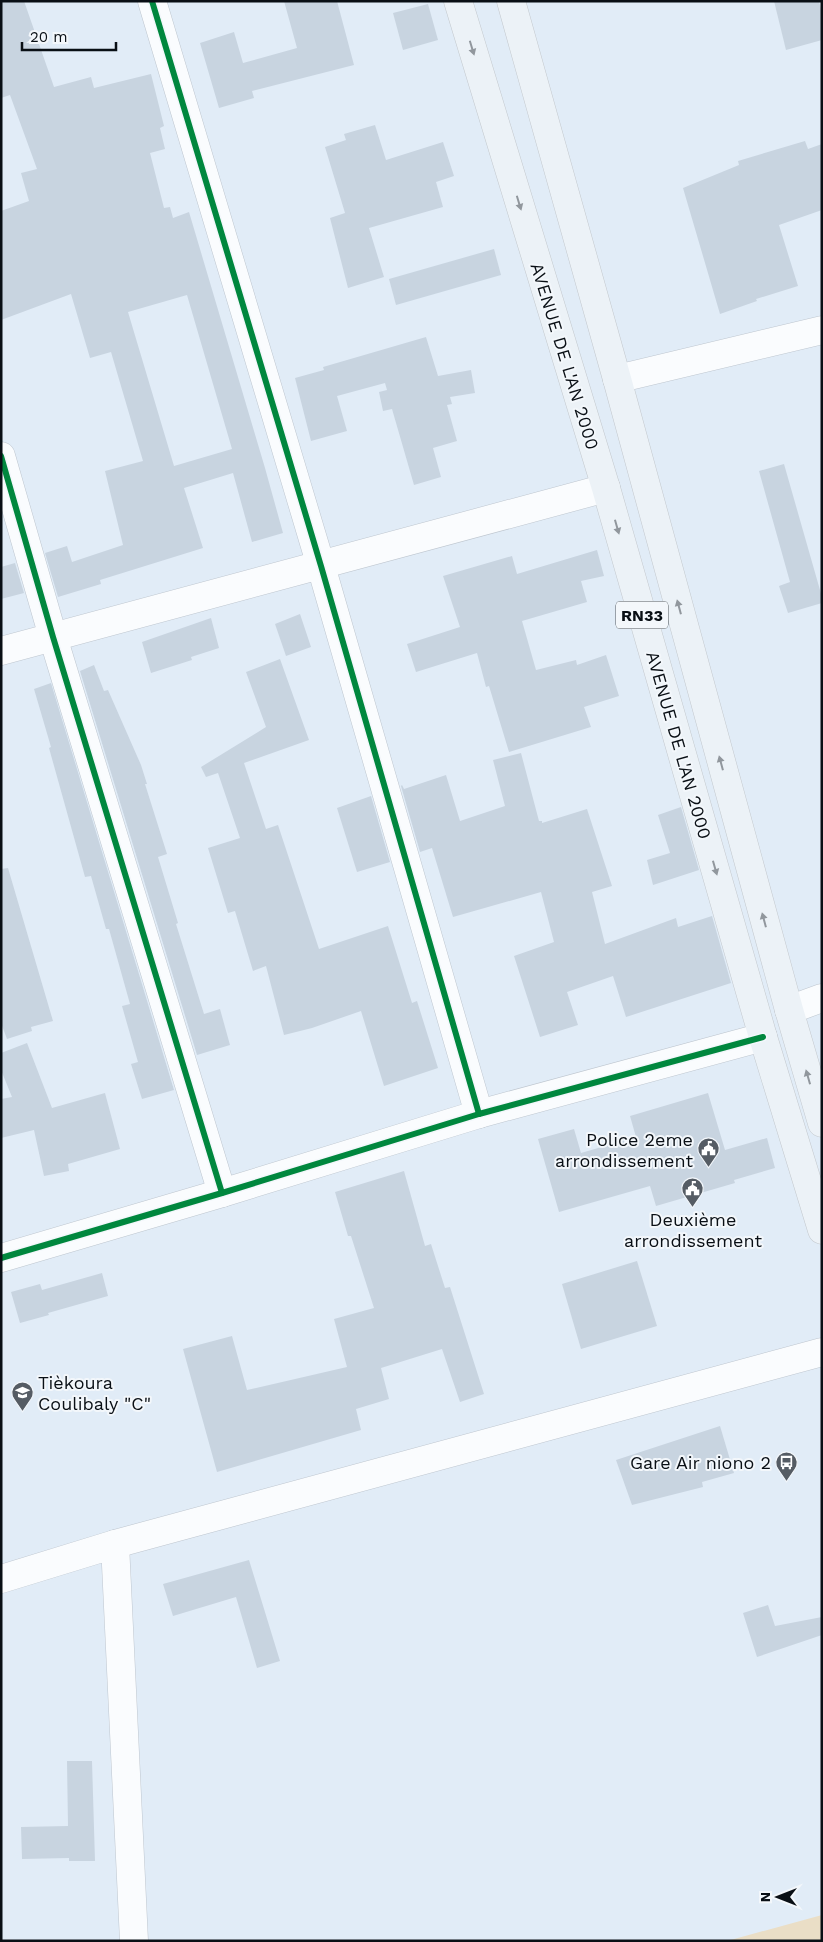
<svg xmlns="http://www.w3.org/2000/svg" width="823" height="1942" viewBox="0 0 823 1942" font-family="'Work Sans',sans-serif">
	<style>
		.green { fill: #eadec6 }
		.building { fill: #c8d4e0; fill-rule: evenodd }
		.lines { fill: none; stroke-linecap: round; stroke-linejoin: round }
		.minor-casing { stroke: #bec6cf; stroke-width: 29 }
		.major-casing { stroke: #c3c8cd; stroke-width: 29 }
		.minor { stroke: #fafcfe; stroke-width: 28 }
		.major { stroke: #ecf2f7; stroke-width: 28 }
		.cycleway-casing { stroke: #f3f7fb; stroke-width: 9 }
		.cycleway { stroke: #00873e; stroke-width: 6 }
		.oneway { fill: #91979d }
		.labels { text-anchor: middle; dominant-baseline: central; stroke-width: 4; stroke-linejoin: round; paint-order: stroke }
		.shield { fill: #f3f7fb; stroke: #4f555a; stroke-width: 1 }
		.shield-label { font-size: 16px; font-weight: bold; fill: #090f15 }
		.street-label { font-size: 18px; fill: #090f15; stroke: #f3f7fb }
		.poi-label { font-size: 18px; fill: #090f15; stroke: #f3f7fb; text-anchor: end }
	</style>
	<rect width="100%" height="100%" fill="#e1ecf7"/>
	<path class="green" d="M822 1915V1941H727Z"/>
	<g class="building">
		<path d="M1 1H24L54 87 91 77 94 88 151 74 164 126 160 128 165 149 150 153 164 208 170 207 173 218 189 212 265 468 283 533 252 542 233 473 184 488 203 548 100 580 101 584 58 597 45 553 67 546 72 562 123 545 105 471 143 461 111 352 90 358 71 294 1 320V211L29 201 21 173 37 169 10 95 1 98ZM187 295 232 449 174 466 128 312Z"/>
		<path d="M284 1H337L354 65 252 91 254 98 219 108 200 43 234 32 243 63 297 48Z"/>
		<path d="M774 1H819L822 13V40L786 50Z"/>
		<path d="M428 4 438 40 403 50 393 13Z"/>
		<path d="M375 125 386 160 443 142 454 176 436 182 443 207 369 228 384 277 348 288 330 218 345 213 325 147 346 140 344 134Z"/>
		<path d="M805 141 808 149 822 144V210L779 225 798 286 756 299 757 301 720 314 683 188 739 165 738 161Z"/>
		<path d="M494 249 501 275 396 305 389 279Z"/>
		<path d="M426 337 438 376 471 370 475 393 450 397 452 404 447 405 457 441 433 448 441 477 414 485 392 409 383 411 379 392 387 390 385 383 337 396 347 431 311 441 295 378 324 370 323 367Z"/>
		<path d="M784 464 822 597V603L788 613 779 586 790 582 759 471Z"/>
		<path d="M597 550 604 576 581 581 587 602 522 621 536 670 576 660 577 665 606 655 619 696 584 707 591 727 509 752 489 686 486 687 477 653 416 672 407 644 460 627 443 576 512 556 517 574Z"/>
		<path d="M15 563 24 593 1 599V567Z"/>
		<path d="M300 614 311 647 286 656 275 624Z"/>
		<path d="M211 618 219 648 191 657 192 660 151 673 142 642Z"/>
		<path d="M280 659 309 740 244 763 266 829 278 825 319 949 388 926 412 1003 417 1001 438 1068 384 1086 361 1011 312 1028 284 1035 266 966 253 971 235 911 228 913 208 848 240 838 218 773 206 777 201 767 266 727 246 672Z"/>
		<path d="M94 665 104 691 108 690 141 765 147 784H145L167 854 158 857 178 923 176 924 204 1014 220 1009 230 1045 197 1055 80 671Z"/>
		<path d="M51 683 174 1090 142 1099 131 1064 138 1062 122 1006 130 1004 109 929H106L91 876 85 877 49 748 51 747 34 689Z"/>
		<path d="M521 753 539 821H542V823L587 809 612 886 592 892 605 944 676 918 678 927 712 916 731 983 626 1017 613 976 567 992 578 1025 540 1037 514 956 554 942 541 892 453 917 432 848 420 852 401 786 402 785 404 789 446 775 460 821 505 806 493 760Z"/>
		<path d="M371 796 390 862 357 872 337 808Z"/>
		<path d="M681 807 699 870 653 885 647 860 670 853 658 815Z"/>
		<path d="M8 868 53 1021 31 1027 32 1031 7 1039 1 1023V869Z"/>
		<path d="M27 1043 52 1108 105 1093 120 1149 68 1164 69 1171 44 1176 34 1130 1 1138V1099L12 1097 1 1070V1053Z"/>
		<path d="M708 1093 725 1150 767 1138 775 1168 734 1180 735 1183 656 1206 650 1186 559 1212 538 1139 574 1129 581 1153 636 1137 630 1116Z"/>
		<path d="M404 1171 425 1246 431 1244 445 1288 450 1287 484 1394 460 1402 442 1349 381 1368 389 1399 356 1409 361 1430 217 1472 183 1349 232 1336 247 1390 347 1367 334 1319 374 1308 351 1236H348L335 1192Z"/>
		<path d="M637 1261 657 1326 581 1349 562 1284Z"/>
		<path d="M102 1273 108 1296 48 1313 49 1315 20 1323 11 1292 40 1284 42 1290Z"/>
		<path d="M720 1426 734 1473 702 1482 703 1487 632 1505 616 1460Z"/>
		<path d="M249 1560 280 1661 257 1668 236 1597 173 1616 163 1584Z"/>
		<path d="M768 1605 775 1626 822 1617V1635L757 1657 743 1613Z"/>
		<path d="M67 1761H92L95 1861H69V1858L22 1859 21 1827 68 1826Z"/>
	</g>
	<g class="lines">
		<defs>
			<g id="minor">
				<path d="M152 1 321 566 479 1114"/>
				<path d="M617 379 822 330"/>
				<path d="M1 456 53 637 222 1193"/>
				<path d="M1 651 606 488"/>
				<path d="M789 1010 822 998"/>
				<path d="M1 1258 222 1193 479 1114 763 1037"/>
				<path d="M115 1544 822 1352"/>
				<path d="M1 1579 115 1544 134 1941"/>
			</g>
			<g id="major">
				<path d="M458 1 606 488 763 1037 822 1230"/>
				<path d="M511 1 617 379 789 1010 822 1123"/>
			</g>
		</defs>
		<use href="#minor" class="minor-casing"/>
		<use href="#major" class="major-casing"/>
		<use href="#minor" class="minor"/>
		<use href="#major" class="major"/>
		<defs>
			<g id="cycleway">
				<path d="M152 1 321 566 479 1114"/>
				<path d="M1 456 53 637 222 1193"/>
				<path d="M1 1258 222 1193 479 1114 763 1037"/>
			</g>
		</defs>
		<use href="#cycleway" class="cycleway-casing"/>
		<use href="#cycleway" class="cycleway"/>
	</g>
	<defs><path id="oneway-solid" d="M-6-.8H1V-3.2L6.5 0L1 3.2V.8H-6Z" transform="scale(1.25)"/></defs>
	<g class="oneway">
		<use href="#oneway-solid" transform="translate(472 48) rotate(73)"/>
		<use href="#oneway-solid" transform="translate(519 203) rotate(73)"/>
		<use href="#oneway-solid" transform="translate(617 527) rotate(74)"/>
		<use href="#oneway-solid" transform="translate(679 607) rotate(-105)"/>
		<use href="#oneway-solid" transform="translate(721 763) rotate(-105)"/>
		<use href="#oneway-solid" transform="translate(715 868) rotate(74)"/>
		<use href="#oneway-solid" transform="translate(764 920) rotate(-105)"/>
		<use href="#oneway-solid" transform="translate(808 1077) rotate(-106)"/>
	</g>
	<defs>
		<symbol id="civic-pin" viewBox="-11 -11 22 30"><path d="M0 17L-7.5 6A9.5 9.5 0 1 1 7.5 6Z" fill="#555c64" stroke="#f3f7fb"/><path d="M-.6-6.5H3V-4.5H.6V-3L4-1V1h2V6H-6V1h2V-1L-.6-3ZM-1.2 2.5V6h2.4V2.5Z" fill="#fff"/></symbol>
		<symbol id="school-pin" viewBox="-11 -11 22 30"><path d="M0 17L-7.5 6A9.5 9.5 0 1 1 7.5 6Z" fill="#555c64" stroke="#f3f7fb"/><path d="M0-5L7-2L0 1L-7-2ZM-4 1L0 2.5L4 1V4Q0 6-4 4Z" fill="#fff"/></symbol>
		<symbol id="bus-pin" viewBox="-11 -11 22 30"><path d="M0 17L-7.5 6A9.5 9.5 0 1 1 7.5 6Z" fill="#555c64" stroke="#f3f7fb"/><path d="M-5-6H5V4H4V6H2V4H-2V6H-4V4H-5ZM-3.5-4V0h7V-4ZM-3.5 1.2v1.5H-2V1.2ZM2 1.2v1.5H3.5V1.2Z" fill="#fff"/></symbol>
	</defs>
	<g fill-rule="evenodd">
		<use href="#civic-pin" x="696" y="1136" width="25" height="34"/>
		<use href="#civic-pin" x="680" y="1176" width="25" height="34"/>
		<use href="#school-pin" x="10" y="1380" width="25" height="34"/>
		<use href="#bus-pin" x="774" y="1450" width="25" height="34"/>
	</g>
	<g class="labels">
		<rect class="shield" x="616" y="601.5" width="52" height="27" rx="4"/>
		<g class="shield-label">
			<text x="642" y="615">RN33</text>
		</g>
		<g class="street-label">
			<text transform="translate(565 356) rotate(73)">AVENUE DE L'AN 2000</text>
			<text transform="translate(679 745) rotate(74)">AVENUE DE L'AN 2000</text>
		</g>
		<g class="poi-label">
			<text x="693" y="1139">Police 2eme<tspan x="693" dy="21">arrondissement</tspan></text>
			<text x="693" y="1219" text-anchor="middle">Deuxième<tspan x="693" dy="21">arrondissement</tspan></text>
			<text x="38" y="1382" text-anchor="start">Tièkoura<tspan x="38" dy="21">Coulibaly "C"</tspan></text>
			<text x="771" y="1462">Gare Air niono 2</text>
		</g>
	</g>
	<rect width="823" height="1942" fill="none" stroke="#090f15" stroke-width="5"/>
	<g transform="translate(778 1897) rotate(270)" stroke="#f3f7fb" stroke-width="4" paint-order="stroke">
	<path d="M0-4L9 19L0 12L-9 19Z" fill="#090f15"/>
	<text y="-8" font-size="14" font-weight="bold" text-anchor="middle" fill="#090f15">N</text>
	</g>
	<path d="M22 42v8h94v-8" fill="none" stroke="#090f15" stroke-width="2.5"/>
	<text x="30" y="42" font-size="15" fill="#090f15" stroke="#f3f7fb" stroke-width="4" paint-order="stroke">20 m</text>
</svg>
